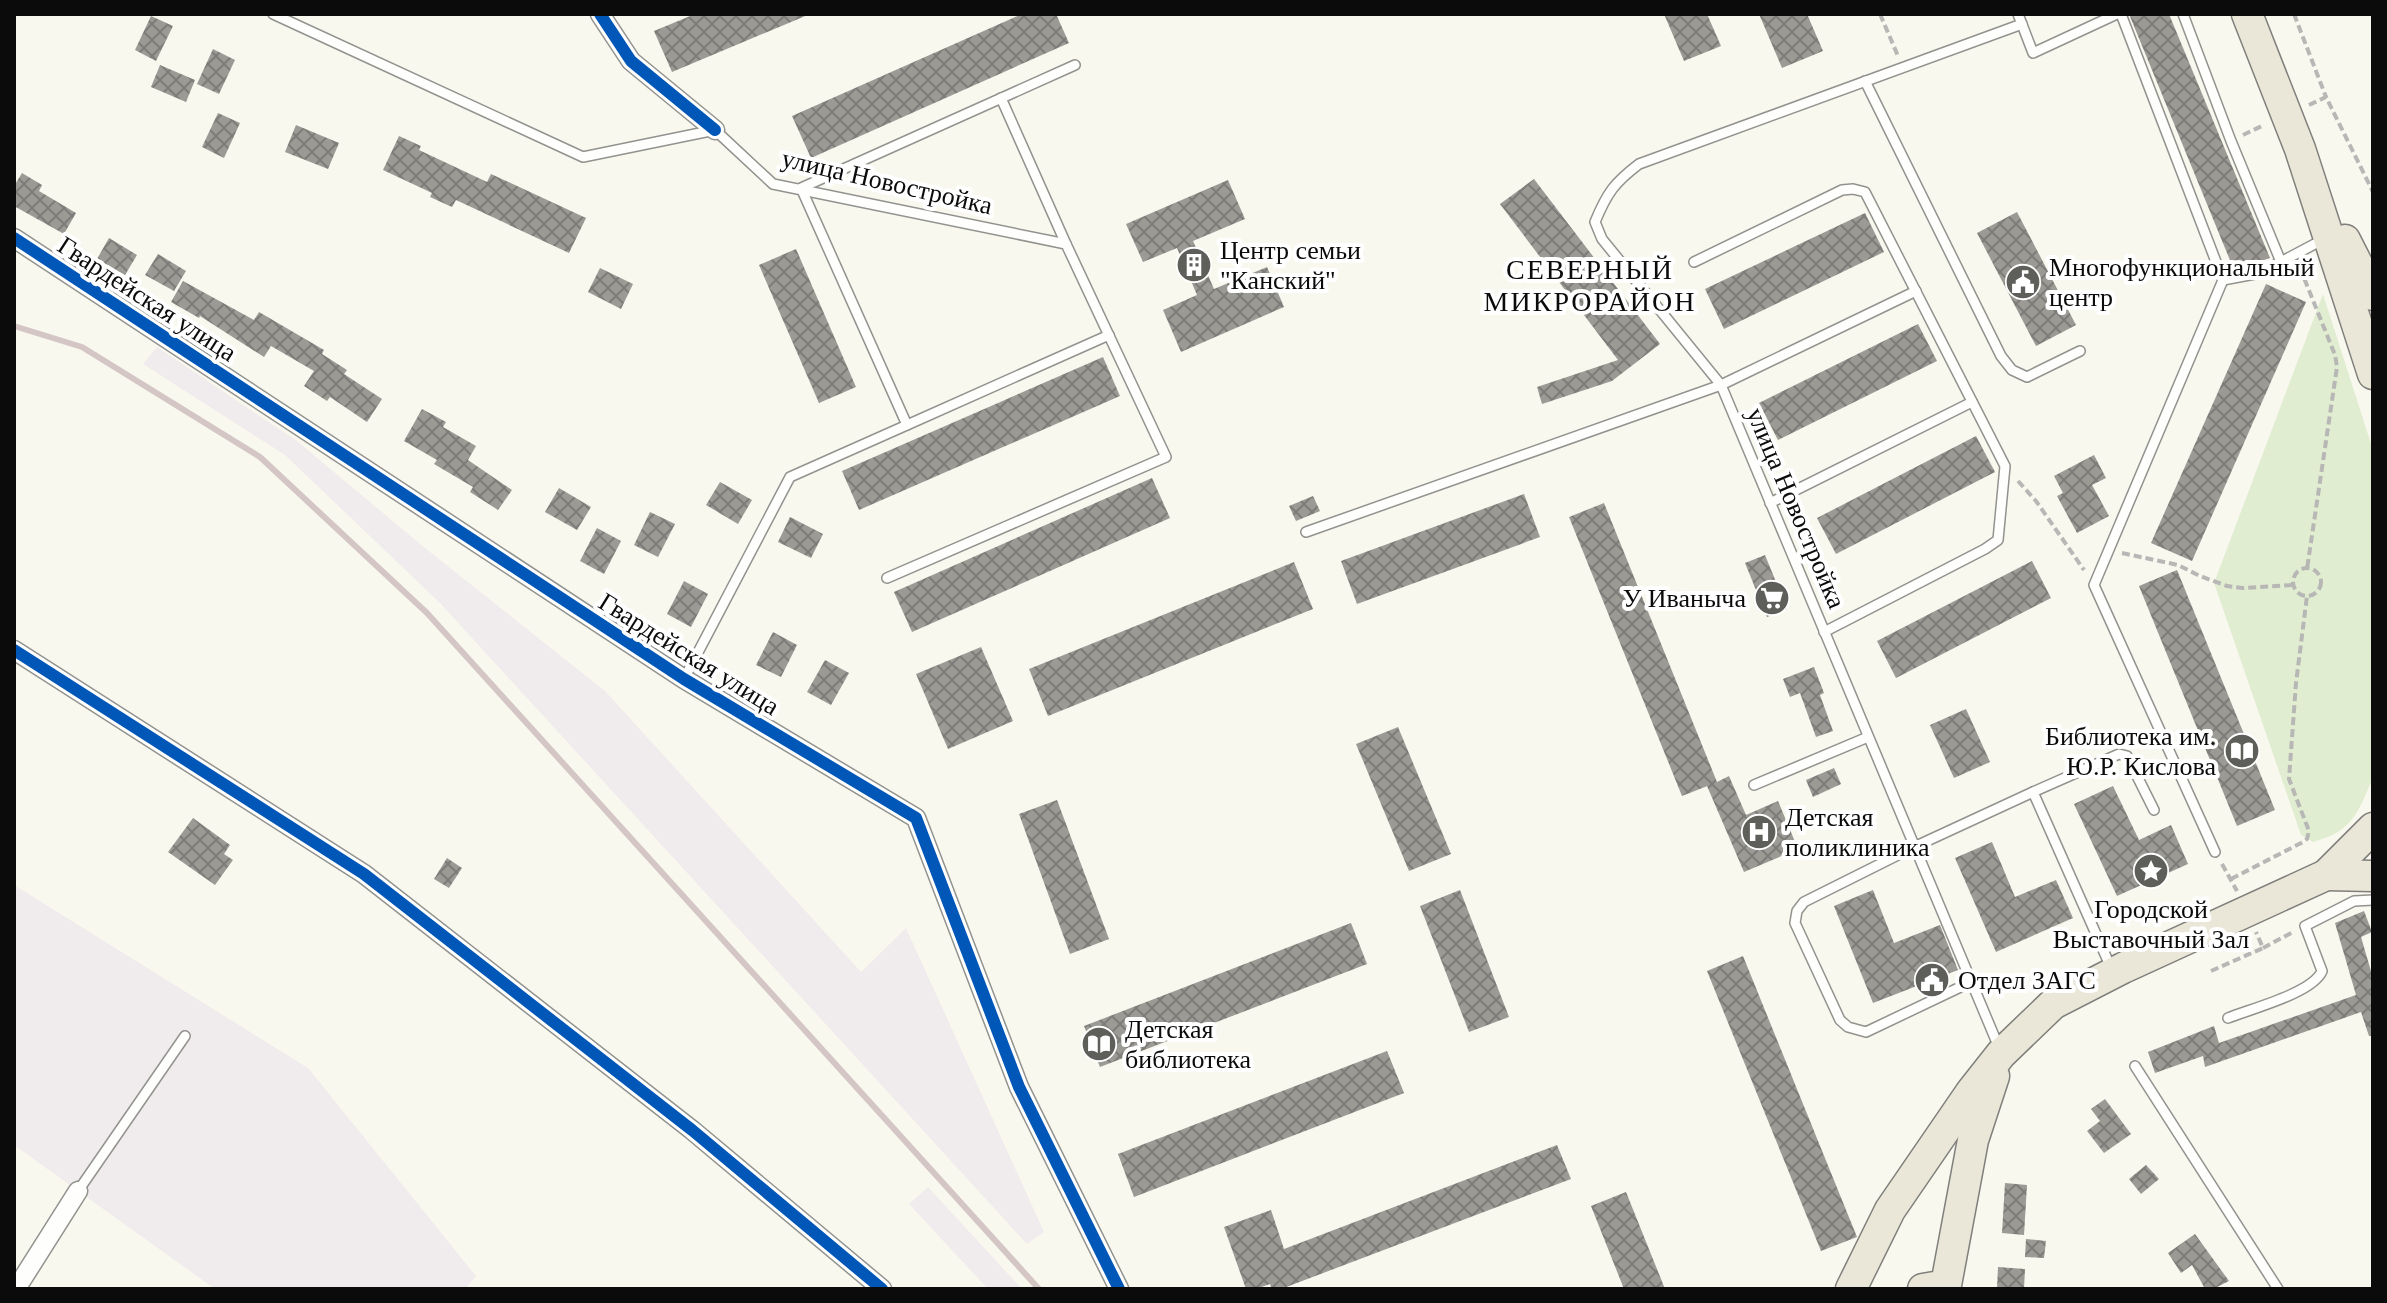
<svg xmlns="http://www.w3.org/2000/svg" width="2387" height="1303" viewBox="0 0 2387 1303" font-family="'Times New Roman',serif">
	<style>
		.industrial { fill: #f0ebec }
		.grass { fill: #e1edd1 }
		.building { fill: url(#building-cross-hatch) }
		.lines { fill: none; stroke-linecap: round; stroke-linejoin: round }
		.lane-casing { stroke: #92928e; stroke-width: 12 }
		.street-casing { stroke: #92928e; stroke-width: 21 }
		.primary-casing { stroke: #7f7f7b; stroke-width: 33 }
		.path { stroke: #b7b7b5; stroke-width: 4; stroke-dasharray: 8 4; stroke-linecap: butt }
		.lane { stroke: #fefefd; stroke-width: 9 }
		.street { stroke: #fefefd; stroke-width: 18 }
		.primary { stroke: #eae7d9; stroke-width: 30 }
		.rail { stroke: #d4c6c4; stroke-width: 6 }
		.cycleway-casing { stroke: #fff; stroke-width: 17 }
		.cycleway { stroke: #0057b8; stroke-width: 12 }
		.labels { text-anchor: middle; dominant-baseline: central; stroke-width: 8; stroke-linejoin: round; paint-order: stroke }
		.street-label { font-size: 26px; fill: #0b0b0b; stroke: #fff }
		.poi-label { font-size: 26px; fill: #0b0b0b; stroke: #fff; text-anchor: start }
		.neighbourhood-label { font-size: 28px; letter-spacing: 2px; fill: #0b0b0b; stroke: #fff }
	</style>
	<defs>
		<pattern id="building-cross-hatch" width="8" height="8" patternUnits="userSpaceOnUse" patternTransform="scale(2)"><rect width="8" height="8" fill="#9c9a95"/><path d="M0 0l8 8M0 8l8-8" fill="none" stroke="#7d7c78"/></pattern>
	</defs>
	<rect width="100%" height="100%" fill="#f9f8ef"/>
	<g class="industrial">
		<path d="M157 347 297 441 425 548 605 691 861 972 906 928 1044 1232 1027 1244 440 603 285 455 143 364Z"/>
		<path d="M14 885 308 1068 476 1276 465 1289H215L14 1145Z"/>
		<path d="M928 1187 1022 1289H988L909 1204Z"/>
	</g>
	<path class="grass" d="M2323 294 2373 450V777C2358 812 2354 831 2313 842L2301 835 2214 583Z"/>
	<g class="building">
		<path d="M695 14H810L672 72 654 31Z"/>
		<path d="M1022 14H1056L1069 43 811 158 792 116Z"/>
		<path d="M1664 14H1707L1721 46 1684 61Z"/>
		<path d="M1759 14H1807L1823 51 1782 68Z"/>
		<path d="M2129 14H2169L2270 258 2234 270Z"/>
		<path d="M151 16 173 26 156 61 135 50Z"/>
		<path d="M213 49 235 60 219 94 197 84Z"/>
		<path d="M160 65 195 80 186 102 151 87Z"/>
		<path d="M218 113 240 123 224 158 202 147Z"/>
		<path d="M296 125 339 143 328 169 285 152Z"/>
		<path d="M399 136 421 146 419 150 487 182 491 174 586 218 569 253 456 200 452 207 430 197 432 193 383 170Z"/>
		<path d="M22 173 42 185 39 191 76 213 64 234 14 206V186Z"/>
		<path d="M1534 179 1660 344 1612 381 1542 404 1537 387 1618 360 1500 204Z"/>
		<path d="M1228 180 1245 219 1193 241 1214 289 1267 267 1284 307 1181 352 1163 310 1197 295 1177 248 1143 262 1126 224Z"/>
		<path d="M2017 212 2076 325 2036 346 1977 233Z"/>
		<path d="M1865 213 1884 252 1724 329 1705 289Z"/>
		<path d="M109 238 137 255 125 275 97 259Z"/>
		<path d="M796 249 856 387 819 403 759 265Z"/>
		<path d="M158 254 186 271 174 291 145 275Z"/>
		<path d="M600 268 633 284 621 309 588 292Z"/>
		<path d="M183 281 254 320 259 312 324 350 322 354 347 370 344 374 382 399 367 422 330 397 327 401 304 386 314 371 271 346 264 357 200 316 199 318 171 302Z"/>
		<path d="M2266 284 2306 302 2192 561 2151 543Z"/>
		<path d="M1918 324 1937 361 1778 440 1759 403Z"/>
		<path d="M1103 357 1120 396 859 510 842 471Z"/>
		<path d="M422 409 446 422 443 427 476 446 468 460 512 490 498 510 470 492 473 487 434 464 437 460 404 441Z"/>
		<path d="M1976 436 1995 472 1836 554 1817 518Z"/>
		<path d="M2094 455 2106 478 2092 485 2109 516 2077 533 2057 496 2063 493 2054 476Z"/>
		<path d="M1152 478 1170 518 912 632 894 592Z"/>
		<path d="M720 482 752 500 738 524 706 505Z"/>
		<path d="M559 488 591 507 577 530 545 512Z"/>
		<path d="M1524 494 1540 537 1357 604 1341 561Z"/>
		<path d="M1313 496 1320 511 1296 521 1289 506Z"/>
		<path d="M1604 503 1717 782 1729 776 1746 815 1778 801 1798 849 1744 872 1707 786 1710 785 1682 796 1569 517Z"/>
		<path d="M650 512 675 524 658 557 634 545Z"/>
		<path d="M790 517 823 534 811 558 778 542Z"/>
		<path d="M597 528 621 541 604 574 580 561Z"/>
		<path d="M1765 555 1787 609 1767 617 1745 563Z"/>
		<path d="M2032 561 2051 598 1896 678 1877 641Z"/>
		<path d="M1294 562 1313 609 1048 716 1029 669Z"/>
		<path d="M2177 570 2275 810 2237 826 2139 586Z"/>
		<path d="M684 581 708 594 691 627 667 614Z"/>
		<path d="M773 632 797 645 781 677 756 665Z"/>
		<path d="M981 647 1013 721 948 749 916 674Z"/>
		<path d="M825 660 849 673 831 705 807 692Z"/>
		<path d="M1814 667 1824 693 1820 695 1833 731 1816 737 1800 693 1790 697 1783 679Z"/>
		<path d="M1966 709 1990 762 1954 778 1930 725Z"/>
		<path d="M1398 727 1451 854 1409 871 1356 744Z"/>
		<path d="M1834 768 1841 784 1813 797 1806 780Z"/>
		<path d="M2113 786 2139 840 2171 825 2188 864 2117 896 2074 804Z"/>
		<path d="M1057 800 1109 939 1070 954 1019 814Z"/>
		<path d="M193 818 230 845 224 854 233 860 215 885 168 852Z"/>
		<path d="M1992 842 2015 897 2056 880 2073 918 1996 952 1955 858Z"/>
		<path d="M447 858 462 868 449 888 434 879Z"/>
		<path d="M1460 890 1509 1017 1469 1032 1420 906Z"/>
		<path d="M1873 890 1894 943 1940 925 1958 970 1873 1003 1834 906Z"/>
		<path d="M2364 911 2372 932 2361 937 2373 978V1036H2369L2361 1012 2205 1067 2203 1056 2155 1073 2148 1052 2214 1026 2219 1043 2356 995 2335 923Z"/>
		<path d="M1351 923 1367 964 1100 1067 1084 1026Z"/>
		<path d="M1743 956 1857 1237 1821 1251 1707 971Z"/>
		<path d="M1387 1051 1404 1093 1134 1197 1118 1154Z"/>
		<path d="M2105 1099 2131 1134 2104 1153 2087 1131 2100 1121 2091 1109Z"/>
		<path d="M1557 1145 1571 1179 1281 1289H1272L1270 1284 1256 1289H1246L1224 1227 1271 1210 1284 1249Z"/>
		<path d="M2146 1165 2159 1179 2141 1194 2129 1179Z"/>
		<path d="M2005 1183 2027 1185 2024 1235 2002 1233Z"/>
		<path d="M1626 1192 1665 1289H1624L1591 1206Z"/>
		<path d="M2195 1234 2229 1281 2213 1289H2205L2192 1265 2181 1273 2168 1253Z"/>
		<path d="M2026 1239 2046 1241 2044 1258 2025 1257Z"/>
		<path d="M1998 1267 2025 1269 2024 1289H1997Z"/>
	</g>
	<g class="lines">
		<defs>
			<g id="lane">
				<path d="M273 14 583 157 715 130 773 184 1066 244 1166 457 887 578"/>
				<path d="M2018 14 2033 53 2117 14"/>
				<path d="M2121 14 2223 280 2094 585 2215 852"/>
				<path d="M2183 14 2231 141 2281 262"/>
				<path d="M1865 81 2001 356 2012 370 2027 377 2080 351"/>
				<path d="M1001 98 1066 244"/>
				<path d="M1694 262 1842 190 1853 189 1865 192 2005 466 1998 540 1985 549 1824 632"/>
				<path d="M2223 280 2260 273 2326 238"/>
				<path d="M1916 291 1721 385 1602 239 1595 222C1607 193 1614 183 1639 164L2022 24"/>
				<path d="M907 425 1109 335"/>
				<path d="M1770 503 1972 402"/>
				<path d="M1306 532 1721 385 2000 1050"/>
				<path d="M684 679 790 477 907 425 801 188 1075 65"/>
				<path d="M1754 785 1868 737"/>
				<path d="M2033 792 2119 754 2127 756 2154 810"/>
				<path d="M1971 982 1866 1032 1848 1027 1840 1020 1795 923 1797 911 1804 902 1914 847 2033 792 2112 970"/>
				<path d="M2228 1018C2250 1009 2313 993 2322 971L2305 926 2354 901 2373 900"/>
				<path d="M2135 1066 2278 1289"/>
				<path d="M78 1191 185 1036"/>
			</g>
			<g id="street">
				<path d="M600 14 631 61 715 130"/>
				<path d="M14 238 684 679 916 818 1019 1087 1119 1289"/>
				<path d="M14 650 364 874 692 1130 882 1289"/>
				<path d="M16 1289 78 1191"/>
			</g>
			<g id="primary">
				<path d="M2247 14 2300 149 2373 374"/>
				<path d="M2345 240 2373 295"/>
				<path d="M2326 875 2373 876"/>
				<path d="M1851 1289 1890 1210 1971 1092 2001 1054 2053 1004 2123 968 2326 875 2373 828"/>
				<path d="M1923 1289 1946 1285 1973 1140 1994 1076"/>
			</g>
		</defs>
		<use href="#lane" class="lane-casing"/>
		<use href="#street" class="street-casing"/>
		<use href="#primary" class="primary-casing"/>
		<g class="path">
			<path d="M1880 14 1898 56"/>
			<path d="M2294 14 2326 97"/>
			<path d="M2309 105 2326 97 2373 192"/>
			<path d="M2243 135 2264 125"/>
			<path d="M2300 268 2335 355 2337 367 2307 569"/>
			<path d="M2018 481 2036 501 2084 570"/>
			<path d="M2122 553 2178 565 2200 576 2227 586 2243 588 2294 585"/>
			<circle cx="2307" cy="582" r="14"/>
			<path d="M2222 864 2237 891"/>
			<path d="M2231 879 2303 842 2307 839 2309 831 2289 779 2296 683 2307 596"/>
			<path d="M2263 948 2293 932"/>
			<path d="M2211 971 2263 948 2256 932"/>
		</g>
		<use href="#lane" class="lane"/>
		<use href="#street" class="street"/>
		<use href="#primary" class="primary"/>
		<path class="rail" d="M14 326 82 347 260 457 427 613 1039 1289"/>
		<defs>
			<g id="cycleway">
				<path d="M600 14 631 61 715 130"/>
				<path d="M14 238 684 679 916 818 1019 1087 1119 1289"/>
				<path d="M14 650 364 874 692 1130 882 1289"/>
			</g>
		</defs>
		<use href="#cycleway" class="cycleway-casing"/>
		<use href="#cycleway" class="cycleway"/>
	</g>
	<defs>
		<symbol id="building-disc" viewBox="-11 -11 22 22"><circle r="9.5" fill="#5e5e5b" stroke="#fff"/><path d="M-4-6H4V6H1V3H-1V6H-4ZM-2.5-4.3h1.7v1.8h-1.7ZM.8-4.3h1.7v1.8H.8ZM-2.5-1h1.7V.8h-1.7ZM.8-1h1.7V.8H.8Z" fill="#fff"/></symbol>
		<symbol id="civic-disc" viewBox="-11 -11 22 22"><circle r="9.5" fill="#5e5e5b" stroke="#fff"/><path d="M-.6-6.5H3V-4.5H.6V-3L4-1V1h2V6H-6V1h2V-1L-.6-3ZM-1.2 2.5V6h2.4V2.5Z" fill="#fff"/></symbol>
		<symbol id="supermarket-disc" viewBox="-11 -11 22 22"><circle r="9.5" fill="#5e5e5b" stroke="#fff"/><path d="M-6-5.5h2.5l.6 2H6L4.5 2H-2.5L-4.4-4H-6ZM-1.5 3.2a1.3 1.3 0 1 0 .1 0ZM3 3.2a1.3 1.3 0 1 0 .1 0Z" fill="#fff"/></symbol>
		<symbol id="library-disc" viewBox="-11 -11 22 22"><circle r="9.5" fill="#5e5e5b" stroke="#fff"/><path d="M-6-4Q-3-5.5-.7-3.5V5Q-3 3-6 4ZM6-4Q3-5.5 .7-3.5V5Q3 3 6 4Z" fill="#fff"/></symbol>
		<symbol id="hospital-disc" viewBox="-11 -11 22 22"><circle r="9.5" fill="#5e5e5b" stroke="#fff"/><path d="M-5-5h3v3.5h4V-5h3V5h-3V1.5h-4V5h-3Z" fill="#fff"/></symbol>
		<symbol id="sight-disc" viewBox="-11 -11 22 22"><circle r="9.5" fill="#5e5e5b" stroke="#fff"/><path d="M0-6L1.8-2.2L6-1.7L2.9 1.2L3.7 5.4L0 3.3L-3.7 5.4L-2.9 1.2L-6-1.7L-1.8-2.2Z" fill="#fff"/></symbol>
	</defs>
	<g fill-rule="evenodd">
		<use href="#building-disc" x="1174" y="245" width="40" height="40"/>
		<use href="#civic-disc" x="2003" y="262" width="40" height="40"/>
		<use href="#supermarket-disc" x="1752" y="578" width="40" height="40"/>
		<use href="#library-disc" x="2222" y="731" width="40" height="40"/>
		<use href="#hospital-disc" x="1739" y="812" width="40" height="40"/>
		<use href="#sight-disc" x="2131" y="851" width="40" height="40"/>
		<use href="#civic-disc" x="1912" y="960" width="40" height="40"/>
		<use href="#library-disc" x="1079" y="1024" width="40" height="40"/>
	</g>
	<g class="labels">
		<g class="street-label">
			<text transform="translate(887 182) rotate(13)">улица Новостройка</text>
			<text transform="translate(147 299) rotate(33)">Гвардейская улица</text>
			<text transform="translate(1796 508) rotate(67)">улица Новостройка</text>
			<text transform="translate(689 654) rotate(32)">Гвардейская улица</text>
		</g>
		<g class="poi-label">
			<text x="1220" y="250">Центр семьи<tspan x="1220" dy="30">"Канский"</tspan></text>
			<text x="2049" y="267">Многофункциональный<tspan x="2049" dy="30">центр</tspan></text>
			<text x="1746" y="598" text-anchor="end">У Иваныча</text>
			<text x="2216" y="736" text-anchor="end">Библиотека им.<tspan x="2216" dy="30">Ю.Р. Кислова</tspan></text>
			<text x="1785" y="817">Детская<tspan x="1785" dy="30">поликлиника</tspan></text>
			<text x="2151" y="909" text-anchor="middle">Городской<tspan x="2151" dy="30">Выставочный Зал</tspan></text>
			<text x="1958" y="980">Отдел ЗАГС</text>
			<text x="1125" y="1029">Детская<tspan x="1125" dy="30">библиотека</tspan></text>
		</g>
		<g class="neighbourhood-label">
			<text x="1590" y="269">СЕВЕРНЫЙ<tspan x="1590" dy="32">МИКРОРАЙОН</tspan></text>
		</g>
	</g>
	<rect width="2387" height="1303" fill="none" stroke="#0b0b0b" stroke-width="32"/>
</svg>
